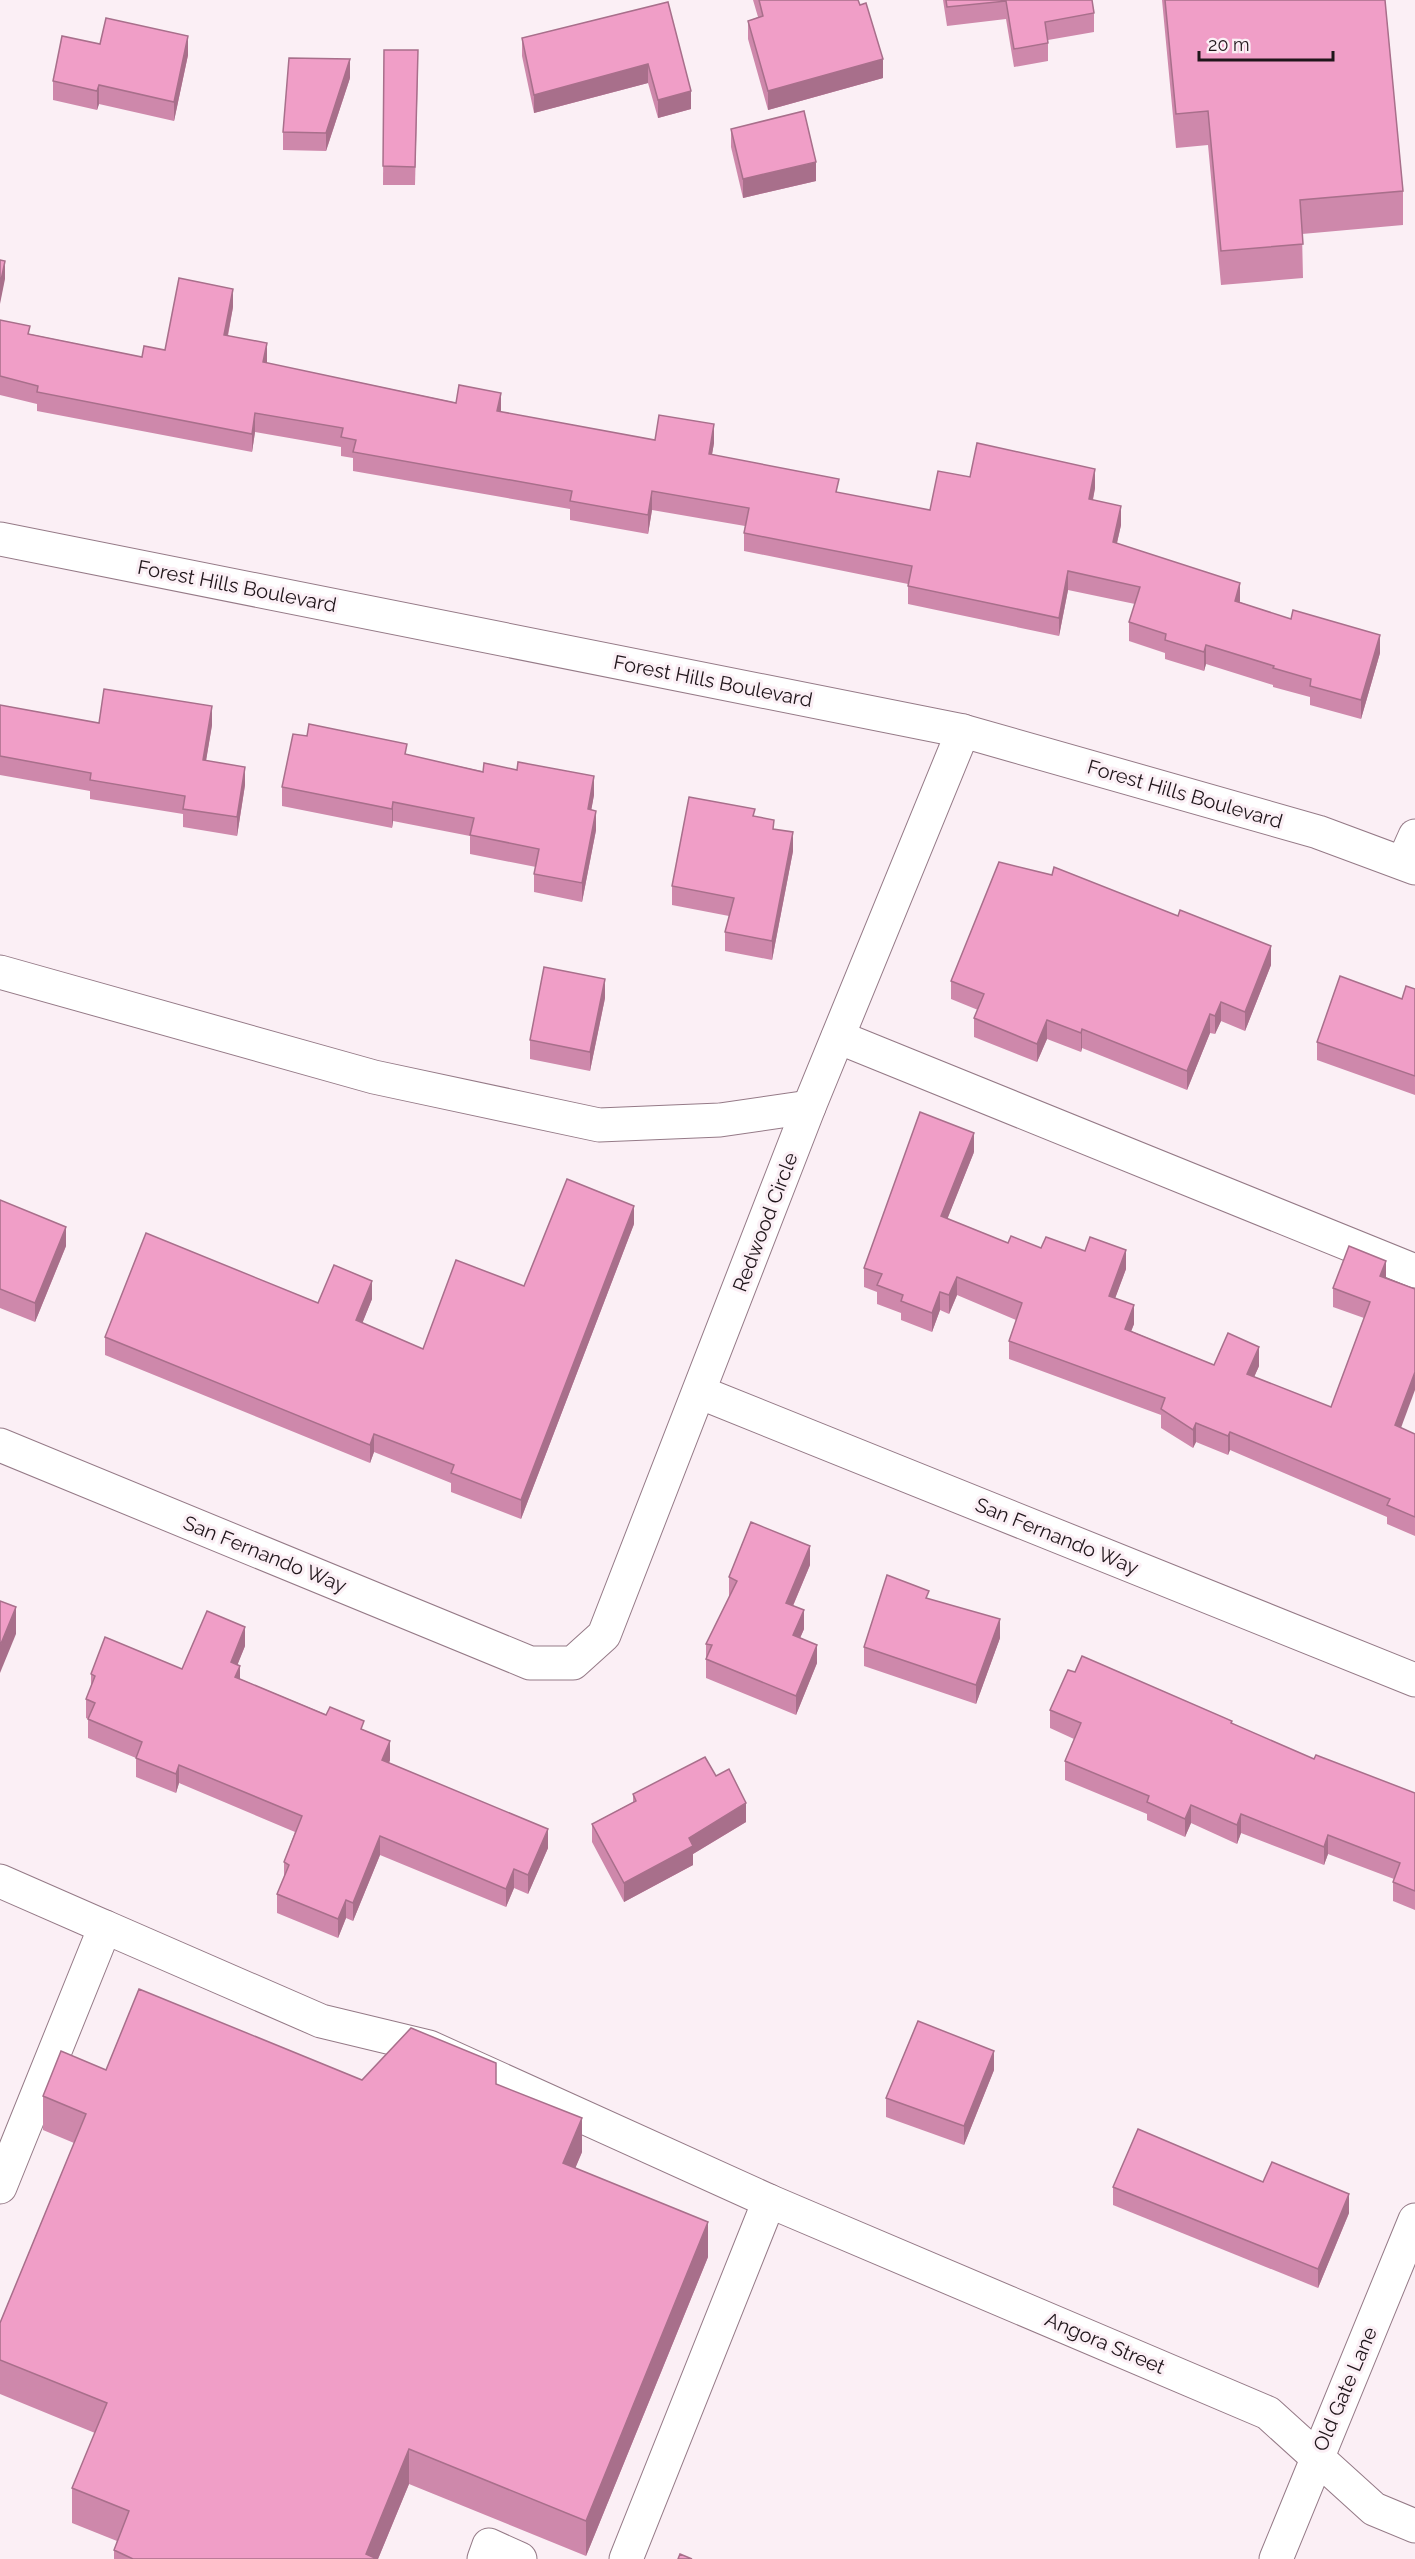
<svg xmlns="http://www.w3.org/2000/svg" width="1415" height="2559" viewBox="0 0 1415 2559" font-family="Raleway,sans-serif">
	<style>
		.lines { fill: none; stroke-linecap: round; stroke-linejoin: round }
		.minor-casing { stroke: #957a87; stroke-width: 35 }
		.minor { stroke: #fff; stroke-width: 33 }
		.wall { fill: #ce88ab }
		.shaded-wall { fill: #a86f8b }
		.building { fill: #f09ec7; stroke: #a86f8b; stroke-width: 1.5 }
		.labels { text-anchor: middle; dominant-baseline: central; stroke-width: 6; stroke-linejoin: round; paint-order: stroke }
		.street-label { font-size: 20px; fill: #1f151a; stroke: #fbeff5 }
	</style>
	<rect width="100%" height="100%" fill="#fbeff5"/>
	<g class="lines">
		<defs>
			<g id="minor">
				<path d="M0 539 963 731 1318 832 1415 868"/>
				<path d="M1403 863 1415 836"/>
				<path d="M0 972 374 1077 599 1125 720 1120 809 1107"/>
				<path d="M838 1037 1415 1271"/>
				<path d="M699 1392 1415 1680"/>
				<path d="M0 1445 530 1663H573L604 1635 809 1107 963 731"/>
				<path d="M0 1881 105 1927"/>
				<path d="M0 2187 105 1927 321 2021 429 2047 769 2201 626 2559"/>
				<path d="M769 2201 1268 2413 1374 2509 1415 2526"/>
				<path d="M484 2559 489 2545 520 2559"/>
				<path d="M1276 2559 1415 2220"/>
			</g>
		</defs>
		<use href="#minor" class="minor-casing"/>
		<use href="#minor" class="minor"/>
	</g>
	<g class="wall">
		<path d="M753 0H858L883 78 768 110 748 39V21L758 17Z"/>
		<path d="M943 0H1092L1094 13V32L1048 40V61L1014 67 1006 19 947 26Z"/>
		<path d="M1162 0H1385L1403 191V225L1302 234 1303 278 1221 285 1208 145 1176 148Z"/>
		<path d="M668 2 691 109 658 118 648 83 534 113 522 56V38Z"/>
		<path d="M100 44 188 55 174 121 99 104 97 110 53 100V81Z"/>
		<path d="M384 50 418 69 415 185H383Z"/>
		<path d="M350 78 326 151 283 150V132Z"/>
		<path d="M731 129 816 181 743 198 731 147Z"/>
		<path d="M233 307 228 336 267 363 501 412 655 440 714 443 712 454 839 493 930 510 970 477 1095 488 1093 500 1121 525 1117 543 1240 602 1380 653 1361 719 1310 705V697L1273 687V685L1206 664 1204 671 1165 659V653L1129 641V622L1135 604 1068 590 1059 636 908 604V584L744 551V533L745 526 652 510 648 534 570 520V509L353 471V458L341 456V447L255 432 252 452 37 411V404L0 395V320L30 334 142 357 165 350Z"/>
		<path d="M0 705 99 723 212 725 206 760 245 785 237 836 183 827V814L90 799V791L0 775Z"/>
		<path d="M407 755 594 795 591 810 596 830 582 902 534 892V874L536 867 470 854V836L393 821 392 828 282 806V787Z"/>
		<path d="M755 816 774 829 793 851 772 960 725 951V932L729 916 672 905V886Z"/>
		<path d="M1271 965 1245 1031 1221 1021 1215 1034 1210 1033 1187 1090 1082 1048 1081 1052 1047 1039 1037 1062 974 1037V1018L978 1010 951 999V981Z"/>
		<path d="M1415 989V1095L1317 1060V1042L1402 999Z"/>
		<path d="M605 998 590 1071 530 1059V1040Z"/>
		<path d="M974 1152 947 1219 1008 1243 1041 1248 1126 1269 1115 1298 1134 1324 1131 1331 1214 1365 1259 1366 1254 1377 1331 1407 1364 1318 1333 1307V1288L1386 1278 1401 1428 1415 1434V1536L1387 1524V1517L1230 1450 1228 1455 1196 1442 1193 1448 1161 1428V1415L1009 1359V1341L1016 1320 957 1295 949 1314 940 1310 932 1332 901 1320V1313L877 1304V1292L864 1287V1268Z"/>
		<path d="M0 1200 66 1246 35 1322 0 1308Z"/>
		<path d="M634 1224 521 1519 451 1492V1483L374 1452 370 1463 105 1355V1337L318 1303 372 1299 362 1323 423 1349 524 1286Z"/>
		<path d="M810 1565 793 1606 804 1629 800 1638 817 1663 796 1715 706 1678V1644L730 1596H729V1577Z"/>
		<path d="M929 1599 1000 1638 976 1704 864 1666V1647Z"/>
		<path d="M245 1646 237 1665 240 1679 364 1730 390 1760 389 1763 548 1848 528 1894 514 1888 506 1907 380 1855 353 1921 346 1918 338 1938 277 1913V1894L284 1879V1862L295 1832 179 1783 176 1793 136 1777V1758L88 1738V1719L86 1718V1699L91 1688V1674L182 1669Z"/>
		<path d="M1050 1710 1232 1724 1314 1759 1415 1793V1910L1393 1901V1882L1394 1879 1328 1854 1324 1865 1241 1833 1237 1844 1191 1823 1185 1837 1147 1820V1814L1065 1780V1761L1074 1739 1050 1728Z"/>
		<path d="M716 1776 746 1822 693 1854V1865L624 1902 592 1842V1824L633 1802V1794Z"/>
		<path d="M106 2070 362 2080 496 2084 582 2152 575 2168 708 2257 586 2556 409 2484 378 2559H114V2550L117 2541 72 2523V2488L95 2433 0 2394V2323L74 2143 43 2130V2096Z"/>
		<path d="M994 2070 964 2145 886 2117V2098Z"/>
		<path d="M1113 2187 1349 2213 1318 2288 1113 2205Z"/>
	</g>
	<g class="shaded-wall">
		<path d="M188 36V55L174 121V102Z"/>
		<path d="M350 59V78L326 151V133Z"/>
		<path d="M883 59V78L768 110V91Z"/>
		<path d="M648 64V83L534 113V95Z"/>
		<path d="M99 85V104L97 110V91Z"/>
		<path d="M691 91V109L658 118V100Z"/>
		<path d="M816 162V181L743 198V179Z"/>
		<path d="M5 261V279L0 304V285Z"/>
		<path d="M233 289V307L224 354V335Z"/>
		<path d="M267 343V362L263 381V362Z"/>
		<path d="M501 393V412L497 411Z"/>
		<path d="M255 413V432L252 452V434Z"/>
		<path d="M714 424V443L709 472V454Z"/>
		<path d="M1095 469V488L1089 518V499Z"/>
		<path d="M652 491V510L648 534V515Z"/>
		<path d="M1121 506V525L1113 560V542Z"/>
		<path d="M1068 571V590L1059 636V618Z"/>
		<path d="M1240 583V601L1235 620V601Z"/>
		<path d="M1380 635V653L1361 719V700Z"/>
		<path d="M1206 645V664L1204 671V652Z"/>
		<path d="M212 706V725L203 779V760Z"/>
		<path d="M245 767V785L237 836V817Z"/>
		<path d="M594 776V795L588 828V809Z"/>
		<path d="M393 802V821L392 828V809Z"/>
		<path d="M596 811V830L582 902V883Z"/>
		<path d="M793 832V851L772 960V941Z"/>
		<path d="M1271 946V965L1245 1031V1012Z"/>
		<path d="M605 979V998L590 1071V1052Z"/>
		<path d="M1221 1002V1021L1215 1034V1016Z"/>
		<path d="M1210 1014V1033L1187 1090V1071Z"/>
		<path d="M1047 1020V1039L1037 1062V1044Z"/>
		<path d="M1082 1029V1048L1081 1052V1033Z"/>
		<path d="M974 1133V1152L941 1235V1216Z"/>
		<path d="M634 1206V1224L521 1519V1500Z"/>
		<path d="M66 1227V1246L35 1322V1303Z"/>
		<path d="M1126 1250V1269L1109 1315V1296Z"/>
		<path d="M1386 1261V1279L1380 1276Z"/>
		<path d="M957 1277V1295L949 1314V1295Z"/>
		<path d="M372 1281V1299L356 1339V1320Z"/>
		<path d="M940 1292V1310L932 1332V1313Z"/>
		<path d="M1134 1305V1324L1125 1347V1329Z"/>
		<path d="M1259 1347V1366L1247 1393V1374Z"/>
		<path d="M1415 1372V1390L1395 1444V1425Z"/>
		<path d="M1196 1423V1442L1193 1448V1430Z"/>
		<path d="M1230 1432V1450L1228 1455V1436Z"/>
		<path d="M374 1434V1452L370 1463V1445Z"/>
		<path d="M810 1546V1565L786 1622V1603Z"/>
		<path d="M16 1607V1634L0 1673V1646Z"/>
		<path d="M804 1610V1629L793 1654V1635Z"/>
		<path d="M1000 1619V1638L976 1704V1685Z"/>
		<path d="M245 1627V1646L231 1681V1662Z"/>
		<path d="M817 1645V1663L796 1715V1696Z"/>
		<path d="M240 1666V1684L235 1677Z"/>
		<path d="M390 1741V1760L382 1779V1760Z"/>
		<path d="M179 1765V1783L176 1793V1774Z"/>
		<path d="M746 1803V1822L693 1854V1865L624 1902V1883L689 1838Z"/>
		<path d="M1191 1805V1823L1185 1837V1819Z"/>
		<path d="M1241 1814V1833L1237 1844V1825Z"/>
		<path d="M548 1829V1848L528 1894V1875Z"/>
		<path d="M1328 1835V1854L1324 1865V1847Z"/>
		<path d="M380 1836V1855L353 1921V1903Z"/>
		<path d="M514 1869V1888L506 1907V1889Z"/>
		<path d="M346 1900V1918L338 1938V1919Z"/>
		<path d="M994 2051V2070L964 2145V2126Z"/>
		<path d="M582 2118V2152L563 2198V2163Z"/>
		<path d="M1349 2194V2213L1318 2288V2269Z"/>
		<path d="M708 2222V2257L586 2556V2521Z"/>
		<path d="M409 2449V2484L378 2559H366V2554Z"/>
	</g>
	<g class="building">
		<path d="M759 0H858L860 5 866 3 883 59 768 91 748 21 763 16Z"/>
		<path d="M946 0H1092L1094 13 1045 22 1048 43 1014 49 1006 1 947 7Z"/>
		<path d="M1165 0H1385L1403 191 1300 200 1303 244 1221 251 1208 111 1176 114Z"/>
		<path d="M668 2 691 91 658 100 648 64 534 95 522 38Z"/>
		<path d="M106 18 188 36 174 102 99 85 97 91 53 81 62 36 100 44Z"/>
		<path d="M384 50H418L415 167 383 166Z"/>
		<path d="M289 58 350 59 326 133 283 132Z"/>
		<path d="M804 111 816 162 743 179 731 129Z"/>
		<path d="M0 260 5 261 0 285Z"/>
		<path d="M179 278 233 289 224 335 267 343 263 362 456 403 459 385 501 393 497 411 655 440 659 415 714 424 709 454 839 479 836 492 930 510 938 471 970 477 977 443 1095 469 1089 499 1121 506 1113 542 1240 583 1235 601 1291 619 1293 610 1380 635 1361 700 1310 686 1311 679 1273 668 1274 666 1206 645 1204 652 1165 640 1166 634 1129 622 1140 587 1068 571 1059 618 908 586 912 566 744 533 749 508 652 491 648 515 570 501 572 491 353 452 356 440 341 437 343 428 255 413 252 434 37 392 38 386 0 376V320L30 326 28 334 142 357 144 346 165 350Z"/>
		<path d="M104 689 212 706 203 760 245 767 237 817 183 809 185 796 90 780 91 773 0 756V705L99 723Z"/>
		<path d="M309 724 407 744 405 754 483 772 484 763 517 770 518 762 594 776 588 809 596 811 582 883 534 874 539 849 470 835 474 818 393 802 392 809 282 787 293 734 307 736Z"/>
		<path d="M689 797 755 809 753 816 774 820 773 829 793 832 772 941 725 932 734 898 672 886Z"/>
		<path d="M999 862 1052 875 1054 867 1178 916 1180 910 1271 946 1245 1012 1221 1002 1215 1016 1210 1014 1187 1071 1082 1029 1081 1033 1047 1020 1037 1044 974 1018 984 994 951 981Z"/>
		<path d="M544 967 605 979 590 1052 530 1040Z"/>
		<path d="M1340 976 1402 999 1406 986 1415 989V1076L1317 1042Z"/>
		<path d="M920 1112 974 1133 941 1216 1008 1243 1011 1236 1041 1248 1046 1237 1085 1251 1090 1237 1126 1250 1109 1296 1134 1305 1125 1329 1214 1365 1228 1333 1259 1347 1247 1374 1331 1407 1370 1302 1333 1288 1349 1246 1386 1261 1380 1276 1415 1289V1372L1395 1425 1415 1434V1517L1387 1505 1390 1499 1230 1432 1228 1436 1196 1423 1193 1430 1161 1409 1165 1398 1009 1341 1022 1303 957 1277 949 1295 940 1292 932 1313 901 1301 903 1295 877 1285 882 1274 864 1268Z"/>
		<path d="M567 1179 634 1206 521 1500 451 1473 454 1465 374 1434 370 1445 105 1337 146 1233 318 1303 334 1265 372 1281 356 1320 423 1349 456 1260 524 1286Z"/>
		<path d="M0 1200 66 1227 35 1303 0 1289Z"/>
		<path d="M751 1522 810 1546 786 1603 804 1610 793 1635 817 1645 796 1696 706 1659 712 1645 706 1644 737 1581 729 1577Z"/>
		<path d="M887 1575 929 1591 926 1598 1000 1619 976 1685 864 1647Z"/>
		<path d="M0 1601 16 1607 0 1646Z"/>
		<path d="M207 1611 245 1627 231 1662 240 1666 235 1677 326 1715 330 1707 364 1721 361 1729 390 1741 382 1760 548 1829 528 1875 514 1869 506 1889 380 1836 353 1903 346 1900 338 1919 277 1894 289 1865 284 1862 302 1816 179 1765 176 1774 136 1758 142 1742 88 1719 95 1703 86 1699 95 1676 91 1674 105 1637 182 1669Z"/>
		<path d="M1082 1656 1232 1721 1231 1723 1314 1759 1316 1755 1415 1793V1891L1393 1882 1400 1863 1328 1835 1324 1847 1241 1814 1237 1825 1191 1805 1185 1819 1147 1802 1149 1796 1065 1761 1081 1723 1050 1710 1068 1670 1075 1672Z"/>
		<path d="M705 1757 716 1776 729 1769 746 1803 689 1838 693 1846 624 1883 592 1824 636 1801 633 1794Z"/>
		<path d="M139 1989 362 2080 411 2028 496 2063V2084L582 2118 563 2163 708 2222 586 2521 409 2449 366 2554 377 2559H133L114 2550 129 2511 72 2488 107 2403 0 2360V2323L86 2114 43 2096 61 2051 106 2070Z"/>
		<path d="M918 2021 994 2051 964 2126 886 2098Z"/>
		<path d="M1138 2129 1263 2182 1272 2162 1349 2194 1318 2269 1113 2187Z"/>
		<path d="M680 2554 692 2559H678Z"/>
	</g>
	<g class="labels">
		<g class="street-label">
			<text transform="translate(237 586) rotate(11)">Forest Hills Boulevard</text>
			<text transform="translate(713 681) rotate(11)">Forest Hills Boulevard</text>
			<text transform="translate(1185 794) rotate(16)">Forest Hills Boulevard</text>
			<text transform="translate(765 1222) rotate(-69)">Redwood Circle</text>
			<text transform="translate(1057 1536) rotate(22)">San Fernando Way</text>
			<text transform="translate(265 1554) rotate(22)">San Fernando Way</text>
			<text transform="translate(1105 2343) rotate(23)">Angora Street</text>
			<text transform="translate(1345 2389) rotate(-67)">Old Gate Lane</text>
		</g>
	</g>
	<path d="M1199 51v9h134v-9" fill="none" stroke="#1f151a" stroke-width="3"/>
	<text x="1208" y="51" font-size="18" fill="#1f151a" stroke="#fbeff5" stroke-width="4.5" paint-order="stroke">20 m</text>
</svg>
